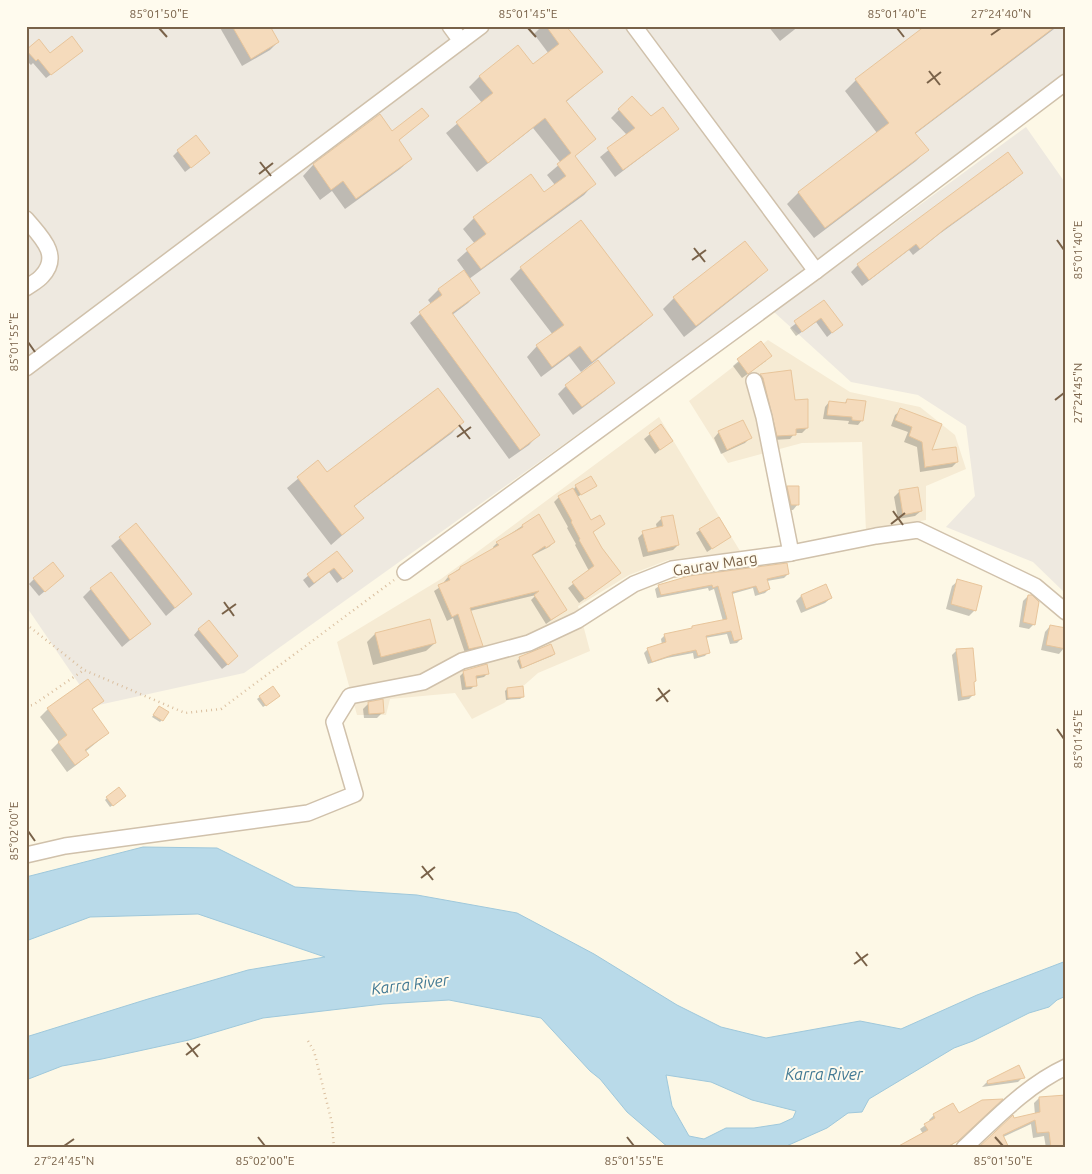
<svg xmlns="http://www.w3.org/2000/svg" width="1092" height="1174" viewBox="0 0 1092 1174" font-family="Ubuntu,sans-serif">
	<style>
		.residential { fill: #f6ebd4 }
		.industrial { fill: #eee9e0 }
		.water { fill: #b9dae9; stroke: #9fc8db; fill-rule: evenodd }
		.shadow { fill: #0003 }
		.building { fill: #f5dbbc; stroke: #e8c59b }
		.lines { fill: none; stroke-linecap: round; stroke-linejoin: round }
		.minor-casing { stroke: #d0c1ab; stroke-width: 18 }
		.path { stroke: #dabf9f; stroke-width: 2.5; stroke-dasharray: 1 4; stroke-linecap: butt }
		.minor { stroke: #fff; stroke-width: 15 }
		.ticks { fill: none; stroke: #796249; stroke-width: 2 }
		.labels { text-anchor: middle; dominant-baseline: central; stroke-width: 4; stroke-linejoin: round; paint-order: stroke }
		.street-label { font-size: 15px; fill: #796249; stroke: #fffbee }
		.water-label { font-size: 16px; font-style: italic; fill: #437a94; stroke: #fffbee }
		.neatline { fill: none; stroke: #796249; stroke-width: 2 }
		.ticks-label { font-size: 12px; text-anchor: middle; fill: #796249 }
	</style>
	<rect width="100%" height="100%" fill="#fdf8e6"/>
	<g class="residential">
		<path d="M768 340 850 392 920 407 955 435 966 469 926 486V520L866 531 862 442 802 443 728 463 689 401Z"/>
		<path d="M659 417 740 551 668 560 629 575 578 606 590 651 538 673 504 703 472 719 455 693 390 699 386 715H357L337 642 441 579Z"/>
	</g>
	<g class="industrial">
		<path d="M26 26H1066V85L244 673 94 706 26 606Z"/>
		<path d="M1026 127 1066 184V594L1033 562 946 527 975 496 966 426 918 395 851 382 774 312Z"/>
	</g>
	<path class="water" d="M143 847 217 848 295 887 417 895 517 913 594 954 677 1005 721 1027 766 1038 860 1021 901 1029 977 995 1066 961V996L1057 1000 1049 1007 1029 1013 973 1041 954 1048 869 1099 862 1112 848 1113 827 1128 782 1148H669L627 1112 600 1079 590 1071 541 1018 449 1000 383 1004 263 1018 189 1040 102 1059 62 1066 26 1080V1037L148 999 248 970 325 957 198 914 90 917 26 941V877ZM666 1075 711 1082 752 1100 796 1111 793 1118 780 1124 754 1128H726L704 1139 689 1136 672 1106Z"/>
	<g class="shadow">
		<path d="M219 26H269L278 42 270 50 242 66Z"/>
		<path d="M542 26H564L601 72 566 102 594 139 574 157 594 184 584 195 469 279 478 293 468 303 452 315 539 434 529 445 509 459 410 323 431 304 428 300 438 290 465 271 457 260 475 244 463 229 474 218 530 176 544 194 555 185 547 175 561 163 533 128 477 172 446 133 482 103 469 87 480 76 533 66 549 54 534 34Z"/>
		<path d="M768 26H799L780 41Z"/>
		<path d="M927 26H1058L915 134 927 150 916 161 814 238 787 204 798 193 877 133 845 91 856 80Z"/>
		<path d="M39 41 50 54 77 55 46 78 33 63 31 65 26 60V52Z"/>
		<path d="M632 97 651 118 677 128 669 136 615 177 600 157 627 135 611 118Z"/>
		<path d="M380 115 392 133 427 116 398 141 411 159 400 169 345 209 332 191 320 200 303 176 313 165Z"/>
		<path d="M178 151 203 158 185 172 173 156Z"/>
		<path d="M1021 173 1014 180 938 235 913 255 909 250 862 286 851 272 858 265Z"/>
		<path d="M581 222 652 315 641 325 581 372 569 356 541 377 527 357 537 346 553 335 510 279 521 268Z"/>
		<path d="M767 270 755 281 684 337 663 309 674 298Z"/>
		<path d="M824 302 841 325 827 337 816 322 796 336 790 328Z"/>
		<path d="M761 342 766 361 742 378 733 366Z"/>
		<path d="M790 371 794 402 807 428 802 433H795L790 439 773 440 756 380 760 375Z"/>
		<path d="M613 383 605 391 573 415 558 394 566 386Z"/>
		<path d="M847 400 862 420 858 425 848 424 849 421 823 419 825 407 829 402 844 404Z"/>
		<path d="M901 410 930 452 957 462 952 467 920 472 917 447 904 442 908 432 891 426 895 415Z"/>
		<path d="M462 422 452 433 353 507 362 518 331 545 287 488 318 462 327 473Z"/>
		<path d="M719 432 750 438 745 443 721 454 714 438Z"/>
		<path d="M650 434 671 441 655 454 644 439Z"/>
		<path d="M576 486 593 488 577 497 591 521 604 524 592 533 615 577 579 603 568 588 589 571 575 545 576 544 567 528 568 527 554 502 559 497 574 489Z"/>
		<path d="M788 488 798 504 793 510H786L783 493Z"/>
		<path d="M899 492 921 511 915 516 898 519 894 497Z"/>
		<path d="M662 518 678 545 673 550 643 557 638 538 643 533 657 529 656 524Z"/>
		<path d="M136 525 191 594 166 616 111 546Z"/>
		<path d="M522 526 554 542 549 547 531 556 560 614 546 624 531 600 536 595 470 611 481 645 477 650 465 653 453 618 447 621 434 591 445 584 444 582 448 577 460 568 494 550 493 547 497 543Z"/>
		<path d="M700 530 725 540 707 552 696 533Z"/>
		<path d="M337 552 346 576 337 583 329 572 309 588 303 580Z"/>
		<path d="M788 574 784 578 767 581 769 589 765 593 755 596 753 588 732 594 741 639 737 643 730 644 727 634 705 638 708 652 705 656 694 659 693 653 667 658 648 664 644 653 648 649 662 645 661 639 665 635 689 630 693 627 723 621 714 589 709 591 708 588 657 598 655 589 659 586Z"/>
		<path d="M34 579 57 581 39 596 29 584Z"/>
		<path d="M958 581 975 610 969 616 946 609 952 586Z"/>
		<path d="M826 586 831 598 825 603 801 613 796 601 801 596Z"/>
		<path d="M91 589 149 624 122 647 83 597Z"/>
		<path d="M1028 596 1034 624 1029 629 1019 627 1023 601Z"/>
		<path d="M429 620 435 643 426 651 373 665 367 642 375 634Z"/>
		<path d="M1050 626 1064 648 1059 654 1041 650 1045 632Z"/>
		<path d="M199 629 232 661 222 669 194 635Z"/>
		<path d="M956 651 972 683 974 694 969 699 958 701 952 655Z"/>
		<path d="M554 654 552 656 520 669 517 661 520 658Z"/>
		<path d="M464 672 488 673 484 677 475 679V685L471 689 462 690 460 676Z"/>
		<path d="M87 681 102 701 91 710 108 733 85 752 87 755 79 763 67 772 51 750 59 742 40 717 48 709Z"/>
		<path d="M273 687 277 698 263 707 257 699Z"/>
		<path d="M507 689 523 697 520 699 506 700 505 691Z"/>
		<path d="M369 703 382 713 377 718H364L363 709Z"/>
		<path d="M159 707 162 720 160 722 152 717Z"/>
		<path d="M107 798 122 799 110 807 105 800Z"/>
		<path d="M1023 1077 1018 1082 982 1087 987 1082Z"/>
		<path d="M1039 1098 1065 1148H1046L1044 1136 1033 1138 1031 1124 980 1148 1013 1119 1035 1115 1034 1103Z"/>
		<path d="M1000 1100 949 1148H903L923 1134 920 1129 930 1122 929 1120 934 1115 958 1114Z"/>
	</g>
	<g class="building">
		<path d="M232 26H270L279 42 251 59Z"/>
		<path d="M546 26H566L603 72 566 101 596 139 575 156 596 184 481 269 466 249 486 234 473 217 531 174 544 192 566 176 557 164 571 153 545 118 488 163 456 122 493 93 479 76 518 45 533 64 559 44Z"/>
		<path d="M925 26H1056L915 133 929 150 825 228 798 192 889 123 855 79Z"/>
		<path d="M72 36 83 51 51 75 38 59 36 61 26 50 39 39 50 53Z"/>
		<path d="M632 96 651 116 663 107 679 129 623 170 607 148 635 128 618 109Z"/>
		<path d="M422 108 429 116 399 140 412 159 356 199 343 181 331 190 313 164 380 114 392 131Z"/>
		<path d="M196 135 210 153 191 168 177 150Z"/>
		<path d="M1008 152 1023 173 946 228 920 249 916 244 869 280 857 264Z"/>
		<path d="M581 220 653 315 592 362 580 346 552 367 536 345 564 325 520 267Z"/>
		<path d="M745 241 768 270 696 326 673 297Z"/>
		<path d="M464 270 480 293 452 313 540 435 520 450 419 312 442 295 438 289Z"/>
		<path d="M824 300 843 325 832 333 821 318 802 332 794 321Z"/>
		<path d="M761 341 772 356 748 374 737 359Z"/>
		<path d="M598 360 615 383 582 407 565 385Z"/>
		<path d="M791 370 795 400 808 399V428L796 429V435L777 436 763 378 760 374Z"/>
		<path d="M438 388 464 422 354 506 364 518 342 535 297 477 318 460 327 472Z"/>
		<path d="M847 399 866 401 863 421 852 420V417L827 415 829 401 846 403Z"/>
		<path d="M900 408 942 424 932 450 956 447 958 462 926 467 925 468 922 442 909 436 912 427 895 420Z"/>
		<path d="M743 420 752 438 727 450 718 431Z"/>
		<path d="M661 424 673 441 660 450 649 433Z"/>
		<path d="M591 476 597 486 581 495 575 485Z"/>
		<path d="M787 486H799V505H791Z"/>
		<path d="M918 487 922 511 903 515 899 490Z"/>
		<path d="M573 488 591 520 600 515 605 524 593 532 602 548 621 573 585 599 572 582 594 566 579 540 580 539 571 522 572 521 558 496Z"/>
		<path d="M539 514 555 542 546 548 545 546 532 555 567 610 551 620 534 595 539 591 470 608 483 646 469 649 458 614 452 617 438 585 450 580 448 576 460 569V567L499 545 496 542 523 527 522 525Z"/>
		<path d="M673 515 679 545 648 552 642 531 663 526 661 517Z"/>
		<path d="M719 517 731 537 712 549 699 529Z"/>
		<path d="M136 523 192 594 175 608 119 537Z"/>
		<path d="M337 551 353 571 343 579 334 568 314 583 307 574Z"/>
		<path d="M53 562 64 576 45 592 33 578Z"/>
		<path d="M787 563 789 574 767 579 770 589 759 593 756 586 732 592 742 639 734 641 731 631 706 636 710 653 698 656 696 650 672 655 652 662 647 648 666 642 664 634 692 628V626L727 619 718 586 713 588 712 585 661 595 658 585 689 576Z"/>
		<path d="M111 572 151 624 130 640 90 588Z"/>
		<path d="M957 579 982 586 976 611 951 604Z"/>
		<path d="M826 584 832 598 806 609 801 595Z"/>
		<path d="M1028 595H1032L1039 602 1035 625 1023 622Z"/>
		<path d="M430 619 436 643 381 657 375 633Z"/>
		<path d="M209 620 238 656 228 665 198 629Z"/>
		<path d="M1050 625 1066 628V649L1046 645Z"/>
		<path d="M551 644 555 654 522 668 519 657Z"/>
		<path d="M973 648 976 681 974 682 975 695 962 697 956 649Z"/>
		<path d="M487 664 489 674 476 676 477 686 466 687 463 671Z"/>
		<path d="M88 679 104 701 92 709 109 733 85 750 89 755 75 765 58 742 67 735 47 708Z"/>
		<path d="M273 686 280 696 266 706 259 696Z"/>
		<path d="M523 686 524 697 508 698 507 688Z"/>
		<path d="M383 699 384 713 369 714 368 702Z"/>
		<path d="M159 706 169 712 163 721 153 715Z"/>
		<path d="M119 787 126 796 113 806 106 797Z"/>
		<path d="M1019 1065 1025 1078 988 1084 987 1081Z"/>
		<path d="M1066 1095V1148H1051L1049 1132 1037 1133 1035 1120 1003 1135 1009 1148H978L1013 1115 1014 1118 1040 1112 1039 1097Z"/>
		<path d="M1003 1099 958 1141 945 1148H895L928 1130 924 1124 935 1118 933 1114 953 1103 959 1113 982 1100Z"/>
	</g>
	<g class="lines">
		<defs>
			<g id="minor">
				<path d="M450 26 461 41"/>
				<path d="M634 26 816 271"/>
				<path d="M26 219C40 236 62 255 42 276 38 281 31 284 26 288"/>
				<path d="M26 368 481 26"/>
				<path d="M754 381 764 417 791 553"/>
				<path d="M405 572 816 271 1066 82"/>
				<path d="M26 855 65 846 308 813 355 794 334 722 350 696 423 682 462 661 529 643 578 620 634 584 672 569 791 553 876 536 918 530 1035 586 1066 612"/>
				<path d="M964 1148C995 1119 1027 1085 1066 1067"/>
			</g>
		</defs>
		<use href="#minor" class="minor-casing"/>
		<g class="path">
			<path d="M26 624 84 670 185 713 221 709 394 580"/>
			<path d="M26 706 33 705 84 670"/>
			<path d="M308 1041 314 1051 332 1123 334 1148"/>
		</g>
		<use href="#minor" class="minor"/>
	</g>
	<path class="ticks" d="M159 28 167 37M528 28 536 37M897 28 904 37M991 35 1001 28M929 71 940 85M927 83 941 72M260 162 271 176M259 174 273 163M1057 240 1064 250M694 248 705 262M692 260 706 250M28 342 35 352M1055 400 1064 393M459 425 470 439M457 437 471 427M893 511 903 525M891 524 905 513M224 602 234 616M222 614 236 604M658 688 668 702M656 701 670 690M1057 729 1064 739M28 831 35 841M422 866 433 880M421 878 435 867M856 952 867 966M854 964 868 954M187 1043 198 1057M186 1055 200 1044M258 1137 265 1146M627 1137 634 1146M995 1137 1003 1146M64 1146 74 1139"/>
	<g class="labels">
		<g class="street-label">
			<text transform="translate(715 564) rotate(-9)">Gaurav Marg</text>
		</g>
		<g class="water-label">
			<text transform="translate(410 984) rotate(-7)">Karra River</text>
			<text x="824" y="1074">Karra River</text>
		</g>
	</g>
	<rect width="1092" height="1174" fill="none" stroke="#fffbee" stroke-width="55"/>
	<rect x="28" y="28" width="1036" height="1118" class="neatline"/>
	<g class="ticks-label">
		<text x="159" y="18">85°01'50"E</text>
		<text x="528" y="18">85°01'45"E</text>
		<text x="897" y="18">85°01'40"E</text>
		<text x="1001" y="18">27°24'40"N</text>
		<text transform="translate(1078 250) rotate(-90)" y="4">85°01'40"E</text>
		<text transform="translate(14 342) rotate(-90)" y="4">85°01'55"E</text>
		<text transform="translate(1078 393) rotate(-90)" y="4">27°24'45"N</text>
		<text transform="translate(1078 739) rotate(-90)" y="4">85°01'45"E</text>
		<text transform="translate(14 831) rotate(-90)" y="4">85°02'00"E</text>
		<text x="64" y="1165">27°24'45"N</text>
		<text x="265" y="1165">85°02'00"E</text>
		<text x="634" y="1165">85°01'55"E</text>
		<text x="1003" y="1165">85°01'50"E</text>
	</g>
</svg>
